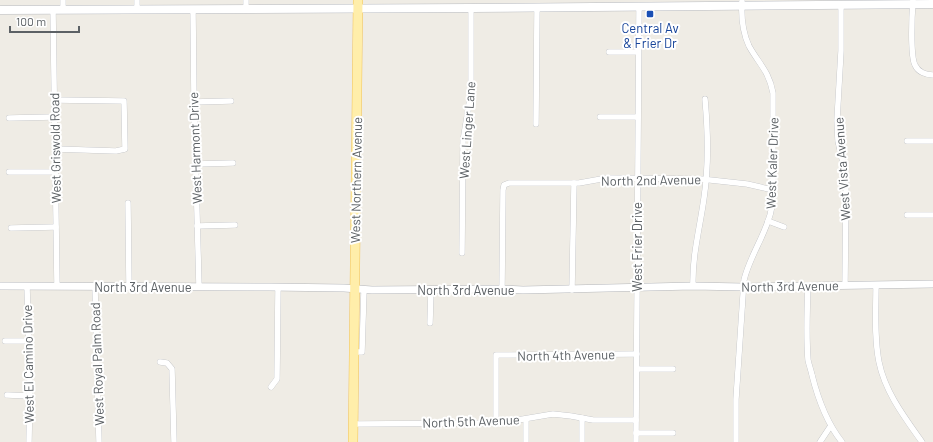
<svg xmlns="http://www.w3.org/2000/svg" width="933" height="442" viewBox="0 0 933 442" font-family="Barlow,sans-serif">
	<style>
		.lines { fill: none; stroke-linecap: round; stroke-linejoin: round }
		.minor-casing { stroke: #b5b7bb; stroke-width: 6 }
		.tertiary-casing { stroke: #b5b7bb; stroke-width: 8 }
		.secondary-casing { stroke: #b8bbc1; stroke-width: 9 }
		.primary-casing { stroke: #f1c35c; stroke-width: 10 }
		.minor { stroke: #fff; stroke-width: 5.5 }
		.tertiary { stroke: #fff; stroke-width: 7 }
		.secondary { stroke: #fff; stroke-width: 8 }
		.primary { stroke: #fea; stroke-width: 9 }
		.transit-dot { fill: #1a4fb4; stroke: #fff; stroke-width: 1.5 }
		.labels { text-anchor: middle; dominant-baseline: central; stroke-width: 4; stroke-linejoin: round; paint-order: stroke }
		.transit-label { font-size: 13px; fill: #164399; stroke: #fff }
		.street-label { font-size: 13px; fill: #5c6165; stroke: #fff }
	</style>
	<rect width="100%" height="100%" fill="#efece5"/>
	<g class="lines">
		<defs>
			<g id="minor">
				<path d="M63 0V9"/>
				<path d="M246 0V9"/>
				<path d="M913 0C912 13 910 55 915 65 918 72 926 75 933 75"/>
				<path d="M841 5V51L837 120 838 141 843 163 846 187 845 285"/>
				<path d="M53 9 57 286"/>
				<path d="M137 9V0"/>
				<path d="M193 10 194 102 199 287"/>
				<path d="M609 52H638"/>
				<path d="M54 100 124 101 125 149 116 151 55 149"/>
				<path d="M194 102 231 101"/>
				<path d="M600 117H638"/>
				<path d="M9 118 54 117"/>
				<path d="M536 124 537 8"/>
				<path d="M907 141H933"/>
				<path d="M196 164 233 163"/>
				<path d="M9 172H55"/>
				<path d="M128 203 129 287"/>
				<path d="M907 215H933"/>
				<path d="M768 221 784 227"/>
				<path d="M197 226 235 225"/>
				<path d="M11 228 56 227"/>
				<path d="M462 253 463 141 471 92V8"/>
				<path d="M808 285C807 310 806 335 808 360 809 365 811 370 812 375 818 399 826 422 842 442"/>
				<path d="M876 285C876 310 874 337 879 362 885 392 905 418 922 442"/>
				<path d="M27 286 30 385 29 442"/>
				<path d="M693 286C692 256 700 227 704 198 709 165 708 132 705 99"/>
				<path d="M95 287 99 442"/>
				<path d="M502 289 503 190 504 185 509 183H579L607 178 701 179 747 184 773 190"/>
				<path d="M572 290 574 183"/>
				<path d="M430 323 431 290"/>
				<path d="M5 341H28"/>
				<path d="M354 352H362L364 290"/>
				<path d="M160 362 167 363 172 369 174 442"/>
				<path d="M637 369H673"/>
				<path d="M271 387 277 379 278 287"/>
				<path d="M7 395 30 396"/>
				<path d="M496 423V355L637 354"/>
				<path d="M353 424 500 423 553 414 571 416 593 420H636"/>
				<path d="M636 433H673"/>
				<path d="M526 442V419"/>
				<path d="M582 442V418"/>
				<path d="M636 442 639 7"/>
				<path d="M736 442V399L744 280C749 259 761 242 768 221 772 211 773 201 773 190V93C769 71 759 64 749 46 742 31 741 16 742 0"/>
				<path d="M820 442 830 427"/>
			</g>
			<path id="tertiary" d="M0 286 269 287 344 288 372 290 502 289 523 290 693 286 743 287 933 284"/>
			<path id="secondary" d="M0 10 471 8 933 4"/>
			<path id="primary" d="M353 442 358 0"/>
		</defs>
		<use href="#minor" class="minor-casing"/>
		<use href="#tertiary" class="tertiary-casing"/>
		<use href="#secondary" class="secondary-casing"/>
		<use href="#primary" class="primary-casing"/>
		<use href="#minor" class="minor"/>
		<use href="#tertiary" class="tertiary"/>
		<use href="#secondary" class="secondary"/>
		<use href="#primary" class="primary"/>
	</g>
	<rect class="transit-dot" x="646" y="10" width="8" height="8" rx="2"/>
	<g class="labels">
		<g class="transit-label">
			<text x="650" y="28">Central Av<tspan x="650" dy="15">&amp; Frier Dr</tspan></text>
		</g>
		<g class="street-label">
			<text transform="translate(467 130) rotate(-86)">West Linger Lane</text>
			<text transform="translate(55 148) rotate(-91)">West Griswold Road</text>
			<text transform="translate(195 148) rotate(-92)">West Harmont Drive</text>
			<text transform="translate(772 163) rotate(-88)">West Kaler Drive</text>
			<text transform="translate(842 169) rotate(-94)">West Vista Avenue</text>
			<text transform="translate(356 180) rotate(-89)">West Northern Avenue</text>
			<text transform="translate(651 180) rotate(-1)">North 2nd Avenue</text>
			<text transform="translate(637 247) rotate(-90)">West Frier Drive</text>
			<text transform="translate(790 286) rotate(-1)">North 3rd Avenue</text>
			<text x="143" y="287">North 3rd Avenue</text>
			<text x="466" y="290">North 3rd Avenue</text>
			<text transform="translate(566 355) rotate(-1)">North 4th Avenue</text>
			<text transform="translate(28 364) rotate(-91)">West El Camino Drive</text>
			<text transform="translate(97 364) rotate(-92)">West Royal Palm Road</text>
			<text transform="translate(471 421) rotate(-2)">North 5th Avenue</text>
		</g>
	</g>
	<path d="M10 26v6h69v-6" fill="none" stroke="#5c6165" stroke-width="2"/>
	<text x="16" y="26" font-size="12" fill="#5c6165" stroke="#ffffff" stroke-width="3" paint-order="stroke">100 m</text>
</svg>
